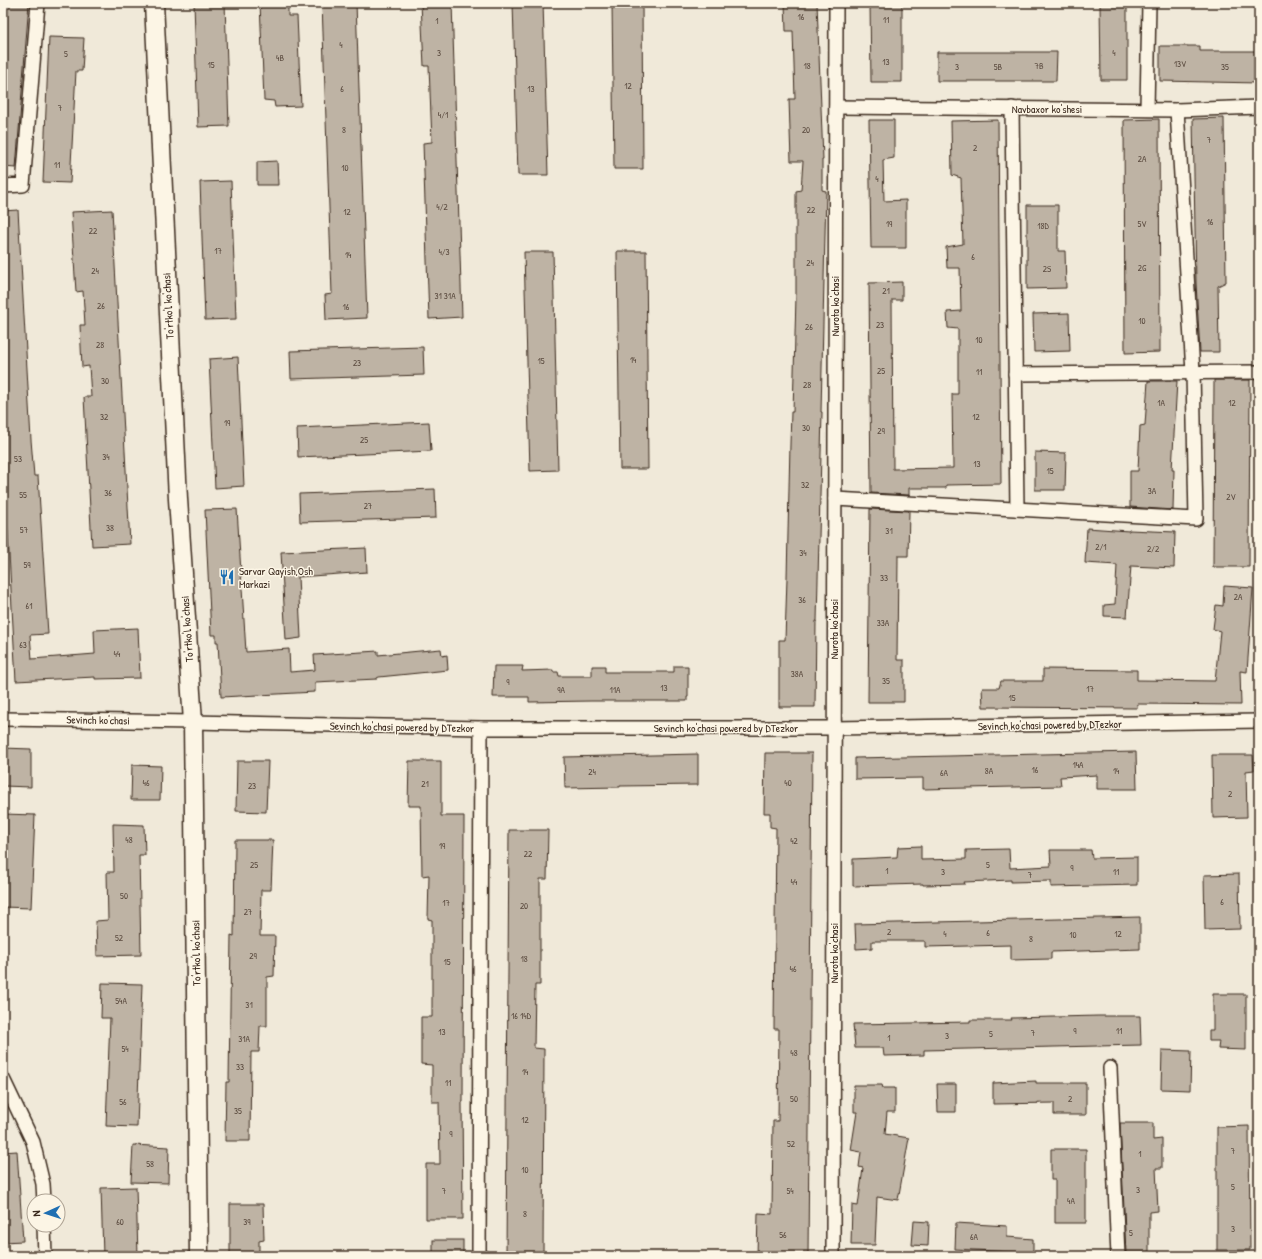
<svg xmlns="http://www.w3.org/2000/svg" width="1262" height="1259" viewBox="0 0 1262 1259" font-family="'Patrick Hand',sans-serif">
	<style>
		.building { fill: #beb3a4; stroke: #3b2a1e }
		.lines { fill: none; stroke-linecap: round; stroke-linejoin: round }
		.street-casing { stroke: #3b2a1e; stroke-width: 16 }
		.secondary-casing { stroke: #3b2a1e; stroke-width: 21 }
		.street { stroke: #fcf5e5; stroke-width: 13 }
		.secondary { stroke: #fcf5e5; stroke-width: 18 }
		.labels { text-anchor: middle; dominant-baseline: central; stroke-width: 3; stroke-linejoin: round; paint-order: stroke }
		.number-label { font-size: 9px; fill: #5c4c40 }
		.street-label { font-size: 11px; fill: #3b2a1e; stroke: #fcf5e5 }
		.poi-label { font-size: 11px; fill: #3b2a1e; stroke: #fcf5e5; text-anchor: start }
	</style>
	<rect width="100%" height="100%" fill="#f0e9d9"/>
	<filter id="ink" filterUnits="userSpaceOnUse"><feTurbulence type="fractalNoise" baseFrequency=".025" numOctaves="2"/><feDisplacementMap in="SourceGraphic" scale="8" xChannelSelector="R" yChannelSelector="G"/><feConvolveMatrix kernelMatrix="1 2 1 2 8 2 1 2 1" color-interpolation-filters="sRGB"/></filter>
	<g filter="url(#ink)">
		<g class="building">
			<path d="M3 3H29L16 168 3 167Z"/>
			<path d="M194 3H225L229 126 198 127Z"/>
			<path d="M260 3H288V16H297L301 106 275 107 274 101 264 100Z"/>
			<path d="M322 3H356L367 318 326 320 325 295 332 294Z"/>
			<path d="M421 3H452L462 317 429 319 423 143 432 142 429 66H424Z"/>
			<path d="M513 3H543L548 175H518Z"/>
			<path d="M612 3H642L643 169H614Z"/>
			<path d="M785 3H817L823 160H822V190L826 191 822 367 821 412H822L818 579 817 621H816L815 707H779V640H785L787 578 790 444 791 412H793L796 296V191L801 190 803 161H791L789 99H795L793 31H786Z"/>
			<path d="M870 3H902V82H871Z"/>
			<path d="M1100 3H1127V80H1101Z"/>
			<path d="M49 37 84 38 82 71H76L70 183 43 182Z"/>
			<path d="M1160 46H1200V51H1259V83L1160 81Z"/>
			<path d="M937 52H1057L1056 81H937Z"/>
			<path d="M1224 118 1226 282 1218 286 1219 352H1200L1196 283 1193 119Z"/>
			<path d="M1159 119 1160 352 1125 353 1124 120Z"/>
			<path d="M869 120H894V158L883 160 884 201 906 200V248H871Z"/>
			<path d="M998 120 1001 484 946 485V488H909V495L871 493 869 283 902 282V300H892L893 469 953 468 952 394H958V329L948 328 947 312 961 311 960 268H947L946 247 963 244 961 178 952 175 951 121Z"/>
			<path d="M277 161 278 185H257V162Z"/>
			<path d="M231 181 236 319 205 320 200 182Z"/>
			<path d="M1027 205H1058V251H1065L1066 288 1027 289Z"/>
			<path d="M18 210 31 440 34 476H38L48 634 30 635 32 659 95 654 94 630 138 628 140 678 95 679V677L16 681 3 444V211Z"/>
			<path d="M112 210 130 544 92 546 84 397H91L89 366 82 367 80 325H85L83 291 76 292 71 212Z"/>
			<path d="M617 251H646L648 469H620Z"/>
			<path d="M524 252H553L558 470 530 471Z"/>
			<path d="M1069 313 1070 351 1034 352 1033 314Z"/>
			<path d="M423 347 424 375 291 379 290 351Z"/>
			<path d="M238 357 244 486 215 488 209 359Z"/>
			<path d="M1214 380H1250L1249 567H1213Z"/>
			<path d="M1148 381H1177L1172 470H1174L1173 510 1130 507V471H1138L1140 426 1145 425Z"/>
			<path d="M429 422 431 451 298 457 297 428Z"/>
			<path d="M1035 452 1066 453 1065 490H1035Z"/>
			<path d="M435 489 436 518 300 522 299 494Z"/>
			<path d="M237 509 246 652 289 649 290 672 315 670 314 655 378 651V655L441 649 442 656 447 655 448 670 379 677 377 678V679L315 682V692L221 697 218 642H216V635H211L205 510Z"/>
			<path d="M870 509 909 511 908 556H898L897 660H904V702H868Z"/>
			<path d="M1087 528 1129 531V530L1175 532 1174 568 1131 566 1127 617 1104 616V605L1115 604 1117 565 1085 563Z"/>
			<path d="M366 548 367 572 298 577 301 638 286 640 281 552Z"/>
			<path d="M1224 586 1253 588 1247 672 1240 671 1241 705 1137 704V708L983 707 982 688H999L1001 681H1043V669L1137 670V680L1215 681 1220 631 1213 629 1216 605 1223 606Z"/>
			<path d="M494 666H523L522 671 553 670V672H558L559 676H592V666H605V672H674V666H688V697H687V701H591L529 702V697H493Z"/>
			<path d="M3 748 31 749V787L3 786Z"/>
			<path d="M1136 752 1137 789H1097V775L1060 777 1061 786 968 788 923 789V778L855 779V758Z"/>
			<path d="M765 753H812L808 1256H757L758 1213 772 1214 773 1121H778L779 1029H774L776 828 770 827V813H764Z"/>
			<path d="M698 754V785L620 786V787L565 788 564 757Z"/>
			<path d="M1212 755H1253L1254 770 1246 771 1247 817 1213 818Z"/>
			<path d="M237 761H268L266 812 236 811Z"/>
			<path d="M409 761H441V816H464L463 1102H462L463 1219H426V1164H440L439 1102H432V1065L421 1064V1017H432V920L428 919 429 875 422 876 421 806H408Z"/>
			<path d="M132 765 161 766 160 800H131Z"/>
			<path d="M3 814 35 815 31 908 3 907Z"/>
			<path d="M113 824 144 825 145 855H139L141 955 97 956 96 921 108 920 107 872H114Z"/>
			<path d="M509 830H548L547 879H540V985H535L534 1048 544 1049 543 1256H506Z"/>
			<path d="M235 840H273L271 890H261L260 936H275L274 976 267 977V1026H260L259 1052H251L250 1141H225L226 1082H229L231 935 234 936Z"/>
			<path d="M921 846V860L966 859V850L1009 849 1010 868 1051 866 1050 850H1091L1092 858 1137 857V885L1051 887V881L1011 882V880L964 882 965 884 923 885V884L853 886V859L897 857 898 847Z"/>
			<path d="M1239 874 1240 929 1205 930 1204 875Z"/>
			<path d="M1140 917V949L1051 952V959L1011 960V945L925 947V941H872V948L856 949 855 924Z"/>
			<path d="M102 983 142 984 137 1127 106 1126 110 1018H101Z"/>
			<path d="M1213 994H1246V1050L1218 1049 1219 1041H1209V1030H1213Z"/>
			<path d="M1099 1016H1140L1141 1045 924 1050V1055L884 1056 883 1048H855L853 1024 970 1022V1020H1012L1011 1018Z"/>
			<path d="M1162 1050 1191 1051 1190 1090 1161 1089Z"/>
			<path d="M1036 1081V1083H1086V1115H1054V1103L993 1104V1083Z"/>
			<path d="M937 1084H956V1112H938Z"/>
			<path d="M854 1085H882L883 1088H895V1112H887L885 1134 909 1138 898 1200 877 1197 875 1245H851L852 1205 858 1206 863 1168 859 1167 861 1152 851 1150 857 1112H854Z"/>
			<path d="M1120 1123H1153V1140L1162 1139V1168H1156L1158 1211 1149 1212V1253H1126Z"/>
			<path d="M1249 1126 1250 1250H1217V1127Z"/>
			<path d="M133 1145 169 1147 168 1183 131 1182Z"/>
			<path d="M1051 1149H1086V1223H1055V1180H1051Z"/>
			<path d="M17 1151 23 1241 3 1242V1152Z"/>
			<path d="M136 1187 138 1256H103L101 1188Z"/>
			<path d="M230 1204H263L264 1240 259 1241V1256H230Z"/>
			<path d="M914 1221 929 1222 928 1246 912 1245Z"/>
			<path d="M956 1223 1007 1226V1237L1033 1239V1253L955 1249Z"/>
			<rect x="433" y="1240" width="30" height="16"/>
		</g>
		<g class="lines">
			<defs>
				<g id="street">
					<path d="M836 107 1177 110 1259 107"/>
					<path d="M1012 108 1017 509"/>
					<path d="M1147 109 1149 3"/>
					<path d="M3 186 23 185 38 3"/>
					<path d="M1015 374 1259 372"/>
					<path d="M835 499 1196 519 1193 372 1177 110"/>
					<path d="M3 719 193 722 481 728H834L1259 721"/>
					<path d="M1110 1068 1118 1256"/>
					<path d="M3 1079 33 1142 43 1184 44 1201"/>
					<path d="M44 1225 45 1256"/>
					<path d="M479 1256 481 728"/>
					<path d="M833 1256 836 3"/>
				</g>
				<path id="secondary" d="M154 3 178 499 193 722 199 1256"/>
			</defs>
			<use href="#street" class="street-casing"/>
			<use href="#secondary" class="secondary-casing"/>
			<use href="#street" class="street"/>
			<use href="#secondary" class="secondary"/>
		</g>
	</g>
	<defs>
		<symbol id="restaurant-bare" viewBox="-9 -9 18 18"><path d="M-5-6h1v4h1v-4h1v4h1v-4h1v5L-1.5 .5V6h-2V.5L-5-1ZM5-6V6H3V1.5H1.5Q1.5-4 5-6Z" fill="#1f6fb2" stroke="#fcf5e5" stroke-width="2.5" paint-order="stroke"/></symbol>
	</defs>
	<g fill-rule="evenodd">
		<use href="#restaurant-bare" x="216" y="566" width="22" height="22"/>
	</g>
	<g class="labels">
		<g class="number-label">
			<text x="801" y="17">16</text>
			<text x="886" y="20">11</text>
			<text x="437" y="21">1</text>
			<text x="341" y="45">4</text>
			<text x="439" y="53">3</text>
			<text x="1114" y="53">4</text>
			<text x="66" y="54">5</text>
			<text x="280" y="58">4B</text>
			<text x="886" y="62">13</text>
			<text x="1180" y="64">13V</text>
			<text x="211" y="65">15</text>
			<text x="807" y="66">18</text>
			<text x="1039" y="66">7B</text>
			<text x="957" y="67">3</text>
			<text x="998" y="67">5B</text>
			<text x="1225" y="67">35</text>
			<text x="628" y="86">12</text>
			<text x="342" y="89">6</text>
			<text x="531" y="89">13</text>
			<text x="60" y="108">7</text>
			<text x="443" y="115">4/1</text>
			<text x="344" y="130">8</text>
			<text x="806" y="130">20</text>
			<text x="1209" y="140">7</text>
			<text x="975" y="148">2</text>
			<text x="1142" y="159">2A</text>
			<text x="57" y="165">11</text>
			<text x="345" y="168">10</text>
			<text x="877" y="179">4</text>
			<text x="442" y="207">4/2</text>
			<text x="811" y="210">22</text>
			<text x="347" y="212">12</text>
			<text x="1210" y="222">16</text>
			<text x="889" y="224">19</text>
			<text x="1142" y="224">5V</text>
			<text x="1043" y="226">18D</text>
			<text x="93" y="231">22</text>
			<text x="218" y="251">17</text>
			<text x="444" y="252">4/3</text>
			<text x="348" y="255">14</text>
			<text x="973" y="257">6</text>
			<text x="810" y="263">24</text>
			<text x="1142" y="268">2G</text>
			<text x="1047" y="269">2S</text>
			<text x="95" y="271">24</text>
			<text x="886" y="291">21</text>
			<text x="445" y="296">31 31A</text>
			<text x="101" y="306">26</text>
			<text x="346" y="307">16</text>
			<text x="1142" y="321">10</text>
			<text x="880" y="325">23</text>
			<text x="809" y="327">26</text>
			<text x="979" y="340">10</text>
			<text x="100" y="345">28</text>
			<text x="633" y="360">14</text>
			<text x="541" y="361">15</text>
			<text x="357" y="363">23</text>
			<text x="881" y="371">25</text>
			<text x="979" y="372">11</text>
			<text x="105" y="381">30</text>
			<text x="807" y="385">28</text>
			<text x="1161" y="403">1A</text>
			<text x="1232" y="403">12</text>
			<text x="104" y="417">32</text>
			<text x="976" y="417">12</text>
			<text x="227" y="423">19</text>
			<text x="806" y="428">30</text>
			<text x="881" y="431">29</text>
			<text x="364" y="440">25</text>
			<text x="106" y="457">34</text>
			<text x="18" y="459">53</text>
			<text x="977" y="464">13</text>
			<text x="1050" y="471">15</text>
			<text x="805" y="485">32</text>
			<text x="1152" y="491">3A</text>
			<text x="108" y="493">36</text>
			<text x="23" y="495">55</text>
			<text x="1231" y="497">2V</text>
			<text x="368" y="506">27</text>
			<text x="110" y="528">38</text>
			<text x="24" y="530">57</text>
			<text x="889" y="531">31</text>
			<text x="1101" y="547">2/1</text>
			<text x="1153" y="549">2/2</text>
			<text x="803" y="553">34</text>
			<text x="27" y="565">59</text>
			<text x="884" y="578">33</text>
			<text x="1238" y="597">2A</text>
			<text x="802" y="600">36</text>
			<text x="29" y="606">61</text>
			<text x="883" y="623">33A</text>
			<text x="23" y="645">63</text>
			<text x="117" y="654">44</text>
			<text x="797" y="674">38A</text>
			<text x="886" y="681">35</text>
			<text x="508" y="682">9</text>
			<text x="664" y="688">13</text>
			<text x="1090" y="689">17</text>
			<text x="561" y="690">9A</text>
			<text x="615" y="690">11A</text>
			<text x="1012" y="698">15</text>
			<text x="1078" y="765">14A</text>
			<text x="1035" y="770">16</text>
			<text x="989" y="771">8A</text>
			<text x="1116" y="771">14</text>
			<text x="592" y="772">24</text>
			<text x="944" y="773">6A</text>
			<text x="146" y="783">46</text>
			<text x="788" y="783">40</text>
			<text x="425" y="784">21</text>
			<text x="252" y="786">23</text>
			<text x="1230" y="794">2</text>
			<text x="129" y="840">48</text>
			<text x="794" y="841">42</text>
			<text x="442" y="846">19</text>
			<text x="528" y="854">22</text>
			<text x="254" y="865">25</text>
			<text x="988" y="865">5</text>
			<text x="1072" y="868">9</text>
			<text x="887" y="871">1</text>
			<text x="943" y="872">3</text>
			<text x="1116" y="872">11</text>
			<text x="1030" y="875">7</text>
			<text x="794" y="882">44</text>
			<text x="124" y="896">50</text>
			<text x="1222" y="902">6</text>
			<text x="446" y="903">17</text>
			<text x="524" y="906">20</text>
			<text x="248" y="912">27</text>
			<text x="889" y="932">2</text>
			<text x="988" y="933">6</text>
			<text x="945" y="934">4</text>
			<text x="1118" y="934">12</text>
			<text x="1073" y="935">10</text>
			<text x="119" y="938">52</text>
			<text x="1031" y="939">8</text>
			<text x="253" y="956">29</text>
			<text x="524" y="959">18</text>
			<text x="447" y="962">15</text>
			<text x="793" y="969">46</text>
			<text x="121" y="1001">54A</text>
			<text x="249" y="1005">31</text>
			<text x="521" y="1016">16 14D</text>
			<text x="1075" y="1031">9</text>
			<text x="1119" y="1031">11</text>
			<text x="442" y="1032">13</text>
			<text x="1033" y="1033">7</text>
			<text x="991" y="1034">5</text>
			<text x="947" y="1036">3</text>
			<text x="889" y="1038">1</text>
			<text x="244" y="1039">31A</text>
			<text x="125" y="1049">54</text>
			<text x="794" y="1053">48</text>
			<text x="240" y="1067">33</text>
			<text x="525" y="1072">14</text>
			<text x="448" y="1083">11</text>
			<text x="794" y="1099">50</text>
			<text x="1070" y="1099">2</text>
			<text x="123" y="1102">56</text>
			<text x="238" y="1111">35</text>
			<text x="525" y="1120">12</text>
			<text x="451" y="1134">9</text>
			<text x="791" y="1144">52</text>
			<text x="1233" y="1151">7</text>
			<text x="1140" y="1154">1</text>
			<text x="150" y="1164">58</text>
			<text x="525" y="1170">10</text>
			<text x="1233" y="1187">5</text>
			<text x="1138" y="1190">3</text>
			<text x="444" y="1191">7</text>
			<text x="790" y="1191">54</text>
			<text x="1071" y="1201">4A</text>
			<text x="525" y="1214">8</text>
			<text x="120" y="1222">60</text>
			<text x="247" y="1222">39</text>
			<text x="1233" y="1229">3</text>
			<text x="1131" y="1233">5</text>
			<text x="783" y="1235">56</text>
			<text x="974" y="1237">6A</text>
		</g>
		<g class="street-label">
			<text x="1047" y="109">Navbaxor ko'shesi</text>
			<text transform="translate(168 306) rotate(-93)">To'rtko'l ko'chasi</text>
			<text transform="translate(835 306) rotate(-90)">Nurota ko'chasi</text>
			<text transform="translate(187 629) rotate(-94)">To'rtko'l ko'chasi</text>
			<text transform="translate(834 629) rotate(-90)">Nurota ko'chasi</text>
			<text transform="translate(98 720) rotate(1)">Sevinch ko'chasi</text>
			<text transform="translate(1050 725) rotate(-1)">Sevinch ko'chasi powered by DTezkor</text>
			<text transform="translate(402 727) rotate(1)">Sevinch ko'chasi powered by DTezkor</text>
			<text x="726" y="728">Sevinch ko'chasi powered by DTezkor</text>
			<text transform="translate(196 953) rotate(-91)">To'rtko'l ko'chasi</text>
			<text transform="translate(834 953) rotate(-90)">Nurota ko'chasi</text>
		</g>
		<g class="poi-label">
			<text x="239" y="571">Sarvar Qayish,Osh<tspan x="239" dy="13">Markazi</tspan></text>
		</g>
	</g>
	<rect width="1262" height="1259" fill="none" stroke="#fcf5e5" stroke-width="16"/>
	<rect x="8" y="8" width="1246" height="1243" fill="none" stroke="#3b2a1e" stroke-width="1.5" filter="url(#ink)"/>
	<g transform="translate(46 1213) rotate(267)"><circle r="19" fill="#fcf5e5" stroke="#afa495"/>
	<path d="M0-3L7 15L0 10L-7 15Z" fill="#1f6fb2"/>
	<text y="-6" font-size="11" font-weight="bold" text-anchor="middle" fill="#3b2a1e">N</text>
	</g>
</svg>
